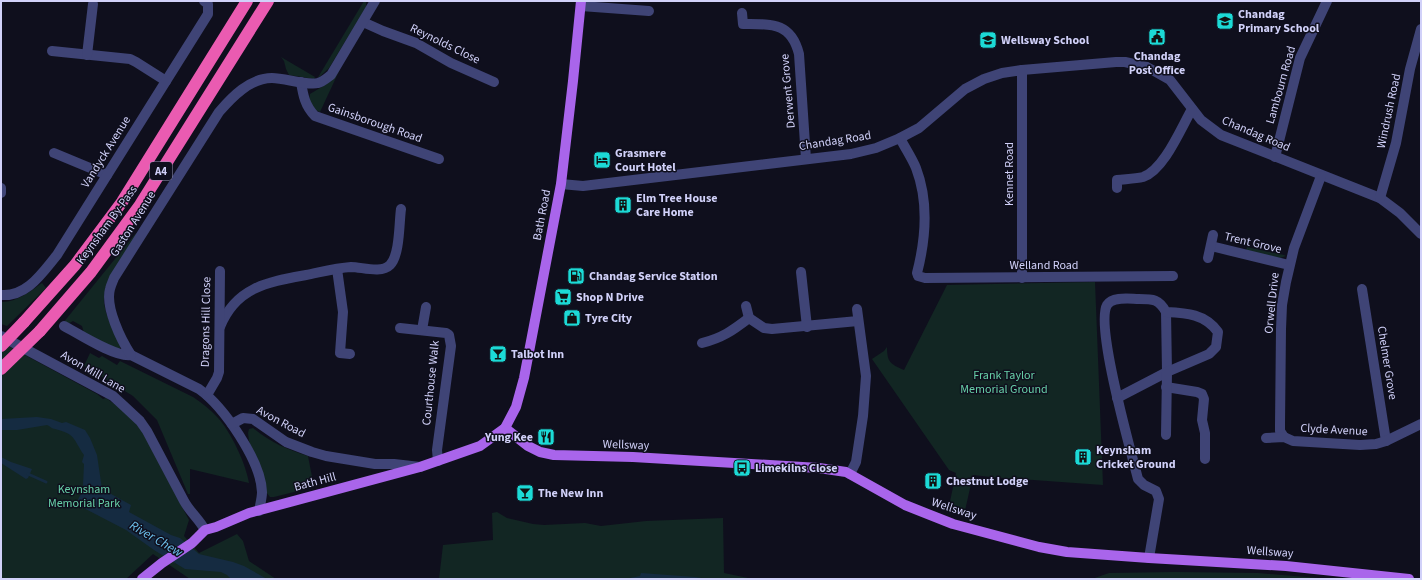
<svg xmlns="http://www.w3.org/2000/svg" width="1422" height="580" viewBox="0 0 1422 580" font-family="'Source Sans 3',sans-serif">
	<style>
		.green { fill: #122623 }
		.water { fill: #152b41 }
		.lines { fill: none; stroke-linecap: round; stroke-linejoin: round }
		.stream { stroke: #152b41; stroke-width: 3 }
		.minor { stroke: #3f4476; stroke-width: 10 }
		.major { stroke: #a965eb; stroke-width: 10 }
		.highway { stroke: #ea5bb1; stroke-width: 12 }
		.highway-bridge { stroke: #ea5bb1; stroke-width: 12 }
		.labels { text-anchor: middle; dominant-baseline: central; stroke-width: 3; stroke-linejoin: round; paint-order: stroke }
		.shield { fill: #0f0f1d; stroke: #9797b7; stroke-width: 1 }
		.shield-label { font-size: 11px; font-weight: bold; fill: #d1d1f9 }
		.poi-label { font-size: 12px; font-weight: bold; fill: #d1d1f9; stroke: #0f0f1d; text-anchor: start }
		.street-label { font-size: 12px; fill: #d1d1f9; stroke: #0f0f1d }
		.park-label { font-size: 12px; fill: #67cfa8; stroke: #0f0f1d }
		.water-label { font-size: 13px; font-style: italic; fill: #6cc0ec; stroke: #0f0f1d }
	</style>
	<rect width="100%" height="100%" fill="#0f0f1d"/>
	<g class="green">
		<path d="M364 1H366V7L329 68 317 79Z"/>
		<path d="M281 57 315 77 314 79 289 75 286 69 284 61Z"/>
		<path d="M340 69 320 112C312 109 308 102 310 94L325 85Z"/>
		<path d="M136 233 137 235C126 253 102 280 104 303 106 318 115 333 121 346L118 351 84 333 82 326 73 321C70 323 66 325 63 323Z"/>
		<path d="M1247 247 1284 255 1286 256 1280 258 1246 251Z"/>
		<path d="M1095 282 1103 485 991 477 973 475 964 515 948 511 956 473 949 470 872 359 884 351 887 347C887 363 891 364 904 370L947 285Z"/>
		<path d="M42 283 46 288 7 326 1 324V302C15 303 31 291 42 283Z"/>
		<path d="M1 342 97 394 103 399 106 398 124 411 141 429 189 520 184 536 199 553 237 534 243 541 249 561 276 579H190L153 554 126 579H1Z"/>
		<path d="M90 353 99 358 102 356 117 365 120 361 193 397C202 403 211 410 218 418 231 432 246 464 249 483L190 469V494H188L157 420 133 396 84 366Z"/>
		<path d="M253 428C271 443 286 449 308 456L314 487 274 497H270L266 492 249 441 248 433 249 429Z"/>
		<path d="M497 512 507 518 533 524 544 525 585 523 601 526 646 521 723 518 724 573 753 579H439L443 545 493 540 492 513Z"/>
		<path d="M1175 572 1258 573 1331 579H1092L1109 573Z"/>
	</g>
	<g class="water">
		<path d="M37 417 51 419 62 423 66 422 85 430 90 438 97 455 102 489 131 505 129 512 171 535 180 538 199 554 233 562 244 566 267 579H231L227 575 221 572 185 569 154 550 126 530 76 504 84 487 83 485 84 464 82 462 84 455C73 439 76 434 55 429 52 429 50 426 47 425L17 430H1V419Z"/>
		<path d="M1 457 11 462 32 469 28 478 26 479 1 463Z"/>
		<path d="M641 573 695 577 708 579H625L640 576Z"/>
	</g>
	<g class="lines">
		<path class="stream" d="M28 474 46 482"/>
		<g class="minor">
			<path d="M581 6 649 11"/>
			<path d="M742 13 743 24C771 24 791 22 799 54L806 159"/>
			<path d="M363 22 383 31 416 43 451 63 494 82"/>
			<path d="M52 51 130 59 136 62 166 81"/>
			<path d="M87 55 93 4"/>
			<path d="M301 82C303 95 305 106 315 116L439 159"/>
			<path d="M900 138C905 148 912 158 916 168 929 202 926 238 917 273L918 276 925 278 1173 276"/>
			<path d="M54 153 107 175"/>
			<path d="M1275 157 1300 58 1327 1"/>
			<path d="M561 184 583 186 851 154 876 148 900 138 919 128 965 89 984 79 1002 73 1022 70 1116 62H1125L1147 67 1170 80 1201 120 1221 135 1380 198 1400 213 1421 234"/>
			<path d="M1117 188V180C1125 179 1135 179 1143 177 1164 170 1181 128 1192 109"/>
			<path d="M1 193V188"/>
			<path d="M1380 198 1396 143 1410 69 1421 29"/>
			<path d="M1211 246 1289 265"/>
			<path d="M1208 258 1213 235"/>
			<path d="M337 269 343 312 340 353 350 354"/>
			<path d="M801 272 807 327"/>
			<path d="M1022 278V70"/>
			<path d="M1362 289 1386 441"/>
			<path d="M1 295C27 297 42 273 57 255L208 14V4L204 1"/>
			<path d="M746 306 749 318"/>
			<path d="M64 326C79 334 116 358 131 355L199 389C224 407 261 461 262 492 262 498 260 505 259 511"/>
			<path d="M220 327C236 287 268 282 306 275 321 272 336 268 351 267 362 267 381 274 390 265 400 255 399 223 401 209"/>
			<path d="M400 328 446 333 449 335 451 346 437 450 438 461"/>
			<path d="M422 330 426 307"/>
			<path d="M1 336 113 396 125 407 140 421 147 431 184 501C190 512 199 519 205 530"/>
			<path d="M702 343C722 338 732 331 749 318L764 328 772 329 858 321"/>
			<path d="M131 355C121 340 105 307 110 289 111 285 113 281 114 278L219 112C232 97 250 78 272 78 285 78 307 86 318 83 323 82 327 78 331 75L375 1"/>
			<path d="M1166 387 1197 392 1202 394 1204 399 1202 420 1205 433V459"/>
			<path d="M207 395 217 378 219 372 220 271"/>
			<path d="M1117 398 1167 372 1166 312"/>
			<path d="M232 424 243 418 253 419 286 442 312 452 326 456 375 464H394L420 467"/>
			<path d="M1284 437 1280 431V424L1281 329 1282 305 1286 282 1294 248 1321 176"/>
			<path d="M1266 438 1284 437 1293 441 1360 445 1376 444 1386 441 1421 424"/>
			<path d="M850 474 856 462 863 416 866 376 857 309"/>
			<path d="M1149 558 1159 499 1156 491 1144 485 1138 479C1131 451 1095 326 1107 305 1113 296 1130 299 1139 299 1153 299 1159 299 1166 312 1187 313 1205 314 1218 332L1216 347 1209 354 1167 372 1166 435"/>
		</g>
		<g class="major">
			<path d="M505 428 528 446 540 452 554 455 633 457 819 468 846 472 905 505 953 524 1039 547 1067 552 1149 558 1286 566 1409 579"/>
			<path d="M142 579 162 563 192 543 205 530 216 527 249 513 420 467 480 446 505 428 516 407 524 378 561 184 573 81 581 1"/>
		</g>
		<g class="highway">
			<path d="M24 322 75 265 122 202 247 1"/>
			<path d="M40 331 91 272 140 205 268 1"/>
		</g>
		<g class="highway-bridge">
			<path d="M1 346 24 322"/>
			<path d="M1 369 40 331"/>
		</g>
	</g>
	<defs>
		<symbol id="school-square" viewBox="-11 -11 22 22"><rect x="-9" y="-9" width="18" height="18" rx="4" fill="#1cdad6" stroke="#0f0f1d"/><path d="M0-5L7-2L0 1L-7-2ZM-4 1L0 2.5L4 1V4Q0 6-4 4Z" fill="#111"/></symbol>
		<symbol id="civic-square" viewBox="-11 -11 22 22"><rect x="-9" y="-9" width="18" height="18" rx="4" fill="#1cdad6" stroke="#0f0f1d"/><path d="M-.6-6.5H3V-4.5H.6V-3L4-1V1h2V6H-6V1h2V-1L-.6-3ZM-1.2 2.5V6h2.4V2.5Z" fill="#111"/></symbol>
		<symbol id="hotel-square" viewBox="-11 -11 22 22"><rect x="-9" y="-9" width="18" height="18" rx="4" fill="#1cdad6" stroke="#0f0f1d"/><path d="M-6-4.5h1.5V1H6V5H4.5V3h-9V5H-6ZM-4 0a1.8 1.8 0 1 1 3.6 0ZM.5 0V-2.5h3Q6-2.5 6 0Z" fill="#111"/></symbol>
		<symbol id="building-square" viewBox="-11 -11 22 22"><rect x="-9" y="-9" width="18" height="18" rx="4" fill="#1cdad6" stroke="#0f0f1d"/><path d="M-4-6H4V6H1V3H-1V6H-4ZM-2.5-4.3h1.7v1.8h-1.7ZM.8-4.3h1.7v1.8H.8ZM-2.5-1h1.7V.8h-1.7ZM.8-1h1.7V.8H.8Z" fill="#111"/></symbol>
		<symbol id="fuel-square" viewBox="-11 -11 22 22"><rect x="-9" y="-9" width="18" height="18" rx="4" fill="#1cdad6" stroke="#0f0f1d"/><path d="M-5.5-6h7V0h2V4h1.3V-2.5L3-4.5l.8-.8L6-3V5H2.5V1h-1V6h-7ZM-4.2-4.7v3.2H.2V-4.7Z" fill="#111"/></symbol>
		<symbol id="supermarket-square" viewBox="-11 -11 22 22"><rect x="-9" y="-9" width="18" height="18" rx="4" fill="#1cdad6" stroke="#0f0f1d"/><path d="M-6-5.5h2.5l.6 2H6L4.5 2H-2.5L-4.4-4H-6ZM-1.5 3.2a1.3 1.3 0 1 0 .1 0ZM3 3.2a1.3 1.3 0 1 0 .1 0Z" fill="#111"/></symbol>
		<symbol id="shop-square" viewBox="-11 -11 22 22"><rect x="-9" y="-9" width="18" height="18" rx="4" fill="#1cdad6" stroke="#0f0f1d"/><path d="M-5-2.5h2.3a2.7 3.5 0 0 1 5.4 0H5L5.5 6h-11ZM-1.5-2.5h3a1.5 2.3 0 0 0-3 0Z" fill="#111"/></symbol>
		<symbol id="bar-square" viewBox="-11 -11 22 22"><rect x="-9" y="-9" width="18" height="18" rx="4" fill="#1cdad6" stroke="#0f0f1d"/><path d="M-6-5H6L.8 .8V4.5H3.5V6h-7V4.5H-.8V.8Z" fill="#111"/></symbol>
		<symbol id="restaurant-square" viewBox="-11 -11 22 22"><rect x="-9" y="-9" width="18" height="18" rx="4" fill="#1cdad6" stroke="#0f0f1d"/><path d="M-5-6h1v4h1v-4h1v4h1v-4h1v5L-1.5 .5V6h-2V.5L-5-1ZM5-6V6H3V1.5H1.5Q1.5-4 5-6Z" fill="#111"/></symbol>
		<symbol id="bus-square" viewBox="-11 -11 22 22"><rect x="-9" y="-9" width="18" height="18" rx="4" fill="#1cdad6" stroke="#0f0f1d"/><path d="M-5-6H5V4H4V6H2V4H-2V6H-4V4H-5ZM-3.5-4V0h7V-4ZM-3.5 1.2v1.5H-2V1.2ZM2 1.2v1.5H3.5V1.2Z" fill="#111"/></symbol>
	</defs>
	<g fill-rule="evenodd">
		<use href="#school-square" x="1215" y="11" width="20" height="20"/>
		<use href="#civic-square" x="1147" y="27" width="20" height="20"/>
		<use href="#school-square" x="978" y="30" width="20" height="20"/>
		<use href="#hotel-square" x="592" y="150" width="20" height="20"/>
		<use href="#building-square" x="613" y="195" width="20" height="20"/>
		<use href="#fuel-square" x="566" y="266" width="20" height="20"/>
		<use href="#supermarket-square" x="553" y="287" width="20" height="20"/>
		<use href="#shop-square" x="562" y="308" width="20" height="20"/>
		<use href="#bar-square" x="488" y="344" width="20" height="20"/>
		<use href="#restaurant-square" x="536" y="427" width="20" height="20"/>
		<use href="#building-square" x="1073" y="447" width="20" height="20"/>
		<use href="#bus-square" x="732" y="458" width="20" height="20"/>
		<use href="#building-square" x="923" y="471" width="20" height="20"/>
		<use href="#bar-square" x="515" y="483" width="20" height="20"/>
	</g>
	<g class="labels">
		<rect class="shield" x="150" y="162" width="22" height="18" rx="3"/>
		<g class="shield-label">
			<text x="161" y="171">A4</text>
		</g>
		<g class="poi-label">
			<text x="1238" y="14">Chandag<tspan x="1238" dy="14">Primary School</tspan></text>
			<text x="1001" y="40">Wellsway School</text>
			<text x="1157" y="56" text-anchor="middle">Chandag<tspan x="1157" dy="14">Post Office</tspan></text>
			<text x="615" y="153">Grasmere<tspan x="615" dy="14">Court Hotel</tspan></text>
			<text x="636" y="198">Elm Tree House<tspan x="636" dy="14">Care Home</tspan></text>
			<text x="589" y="276">Chandag Service Station</text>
			<text x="576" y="297">Shop N Drive</text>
			<text x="585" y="318">Tyre City</text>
			<text x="511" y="354">Talbot Inn</text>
			<text x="533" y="437" text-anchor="end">Yung Kee</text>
			<text x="1096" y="450">Keynsham<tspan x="1096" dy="14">Cricket Ground</tspan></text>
			<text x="755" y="468">Limekilns Close</text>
			<text x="946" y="481">Chestnut Lodge</text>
			<text x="538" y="493">The New Inn</text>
		</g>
		<g class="street-label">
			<text transform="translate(445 44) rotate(26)">Reynolds Close</text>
			<text transform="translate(1281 85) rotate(-74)">Lambourn Road</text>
			<text transform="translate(788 91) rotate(-95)">Derwent Grove</text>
			<text transform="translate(1389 111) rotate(-78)">Windrush Road</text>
			<text transform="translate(375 123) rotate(19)">Gainsborough Road</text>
			<text transform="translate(1256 134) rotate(23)">Chandag Road</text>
			<text transform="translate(835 141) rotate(-9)">Chandag Road</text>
			<text transform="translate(106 152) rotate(-58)">Vandyck Avenue</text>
			<text transform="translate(1009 174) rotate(-90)">Kennet Road</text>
			<text transform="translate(542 215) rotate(-79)">Bath Road</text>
			<text transform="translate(133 224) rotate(-58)">Gaston Avenue</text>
			<text transform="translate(107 225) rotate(-54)">Keynsham By-Pass</text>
			<text transform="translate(1253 243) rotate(13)">Trent Grove</text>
			<text x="1044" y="265">Welland Road</text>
			<text transform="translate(1272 303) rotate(-84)">Orwell Drive</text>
			<text transform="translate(206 322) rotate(-89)">Dragons Hill Close</text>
			<text transform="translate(1387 363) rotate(81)">Chelmer Grove</text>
			<text transform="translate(93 372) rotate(30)">Avon Mill Lane</text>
			<text transform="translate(431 383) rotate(-84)">Courthouse Walk</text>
			<text transform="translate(281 422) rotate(28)">Avon Road</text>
			<text transform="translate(1334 430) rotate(3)">Clyde Avenue</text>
			<text transform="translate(626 445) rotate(2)">Wellsway</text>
			<text transform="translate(315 482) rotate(-15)">Bath Hill</text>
			<text transform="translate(954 509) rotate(18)">Wellsway</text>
			<text transform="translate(1270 552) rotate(4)">Wellsway</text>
		</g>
		<g class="park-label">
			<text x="1004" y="375">Frank Taylor<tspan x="1004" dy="14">Memorial Ground</tspan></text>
			<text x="84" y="489">Keynsham<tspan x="84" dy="14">Memorial Park</tspan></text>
		</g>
		<g class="water-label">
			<text transform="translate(156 539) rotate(30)">River Chew</text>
		</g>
	</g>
	<rect width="1422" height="580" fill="none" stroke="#d1d1f9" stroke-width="4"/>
</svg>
